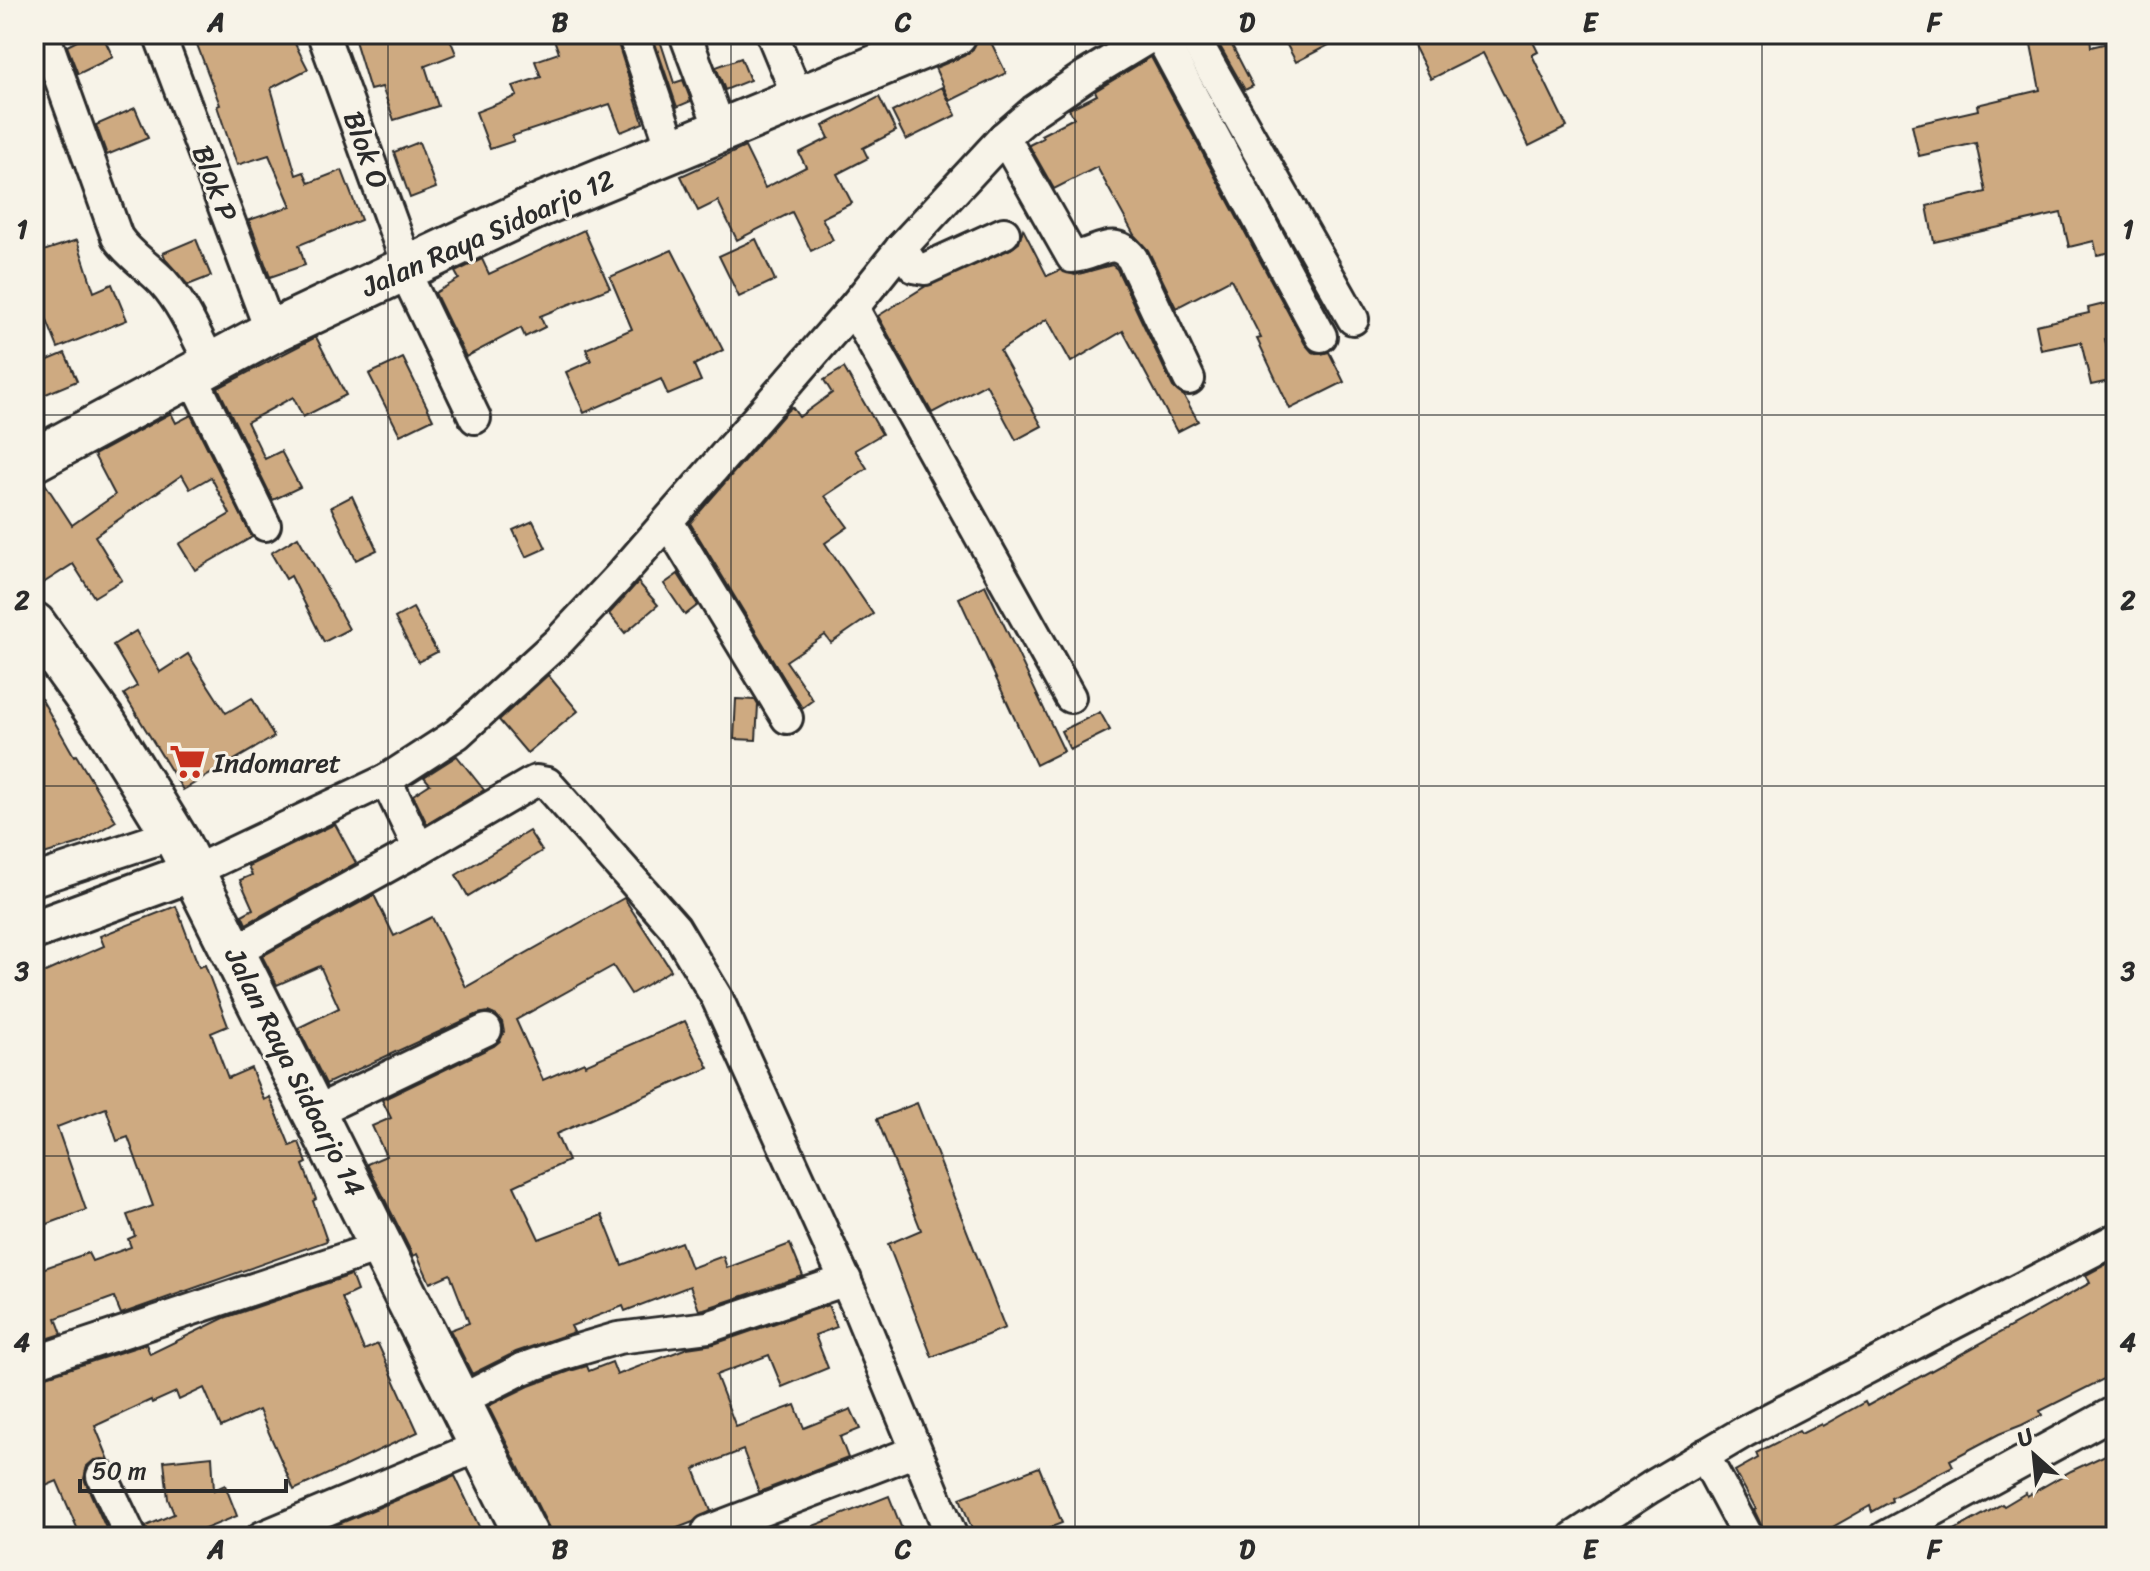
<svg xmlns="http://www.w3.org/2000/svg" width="2150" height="1571" viewBox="0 0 2150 1571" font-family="Sriracha,sans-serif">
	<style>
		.building { fill: #ceaa81; stroke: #2b2b2b; stroke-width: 2 }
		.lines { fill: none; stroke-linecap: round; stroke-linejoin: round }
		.minor-casing { stroke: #2b2b2b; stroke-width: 36 }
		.tertiary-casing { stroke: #2b2b2b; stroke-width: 44 }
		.secondary-casing { stroke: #2b2b2b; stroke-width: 48 }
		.minor { stroke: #f7f3e8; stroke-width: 30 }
		.tertiary { stroke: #f7f3e8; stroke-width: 38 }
		.secondary { stroke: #f7f3e8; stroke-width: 42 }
		.grid { fill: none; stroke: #2b2b2b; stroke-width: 2; stroke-opacity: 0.55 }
		.labels { text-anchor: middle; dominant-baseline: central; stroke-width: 6; stroke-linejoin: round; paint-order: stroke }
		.street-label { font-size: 28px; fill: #2b2b2b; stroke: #f7f3e8 }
		.poi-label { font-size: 28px; fill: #2b2b2b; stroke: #f7f3e8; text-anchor: start }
		.neatline { fill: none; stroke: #2b2b2b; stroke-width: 3 }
		.grid-label { font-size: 26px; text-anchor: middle; font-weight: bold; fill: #2b2b2b }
	</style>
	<rect width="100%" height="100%" fill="#f7f3e8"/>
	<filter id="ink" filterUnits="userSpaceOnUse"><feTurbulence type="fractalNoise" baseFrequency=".0125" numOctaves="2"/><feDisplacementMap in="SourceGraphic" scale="16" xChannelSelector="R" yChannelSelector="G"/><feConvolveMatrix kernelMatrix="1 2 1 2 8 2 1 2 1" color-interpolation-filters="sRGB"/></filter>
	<g filter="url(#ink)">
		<g class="building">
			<path d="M91 34H102L113 57 78 74 67 46Z"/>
			<path d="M193 34H290L308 69 271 88 296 175 304 172 309 183 342 170 361 220 299 245 305 265 270 277 249 220 291 206 269 155 237 165 217 106 220 105Z"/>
			<path d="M353 34H448L456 54 425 66 438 106 394 120 382 87 370 90Z"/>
			<path d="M552 34H615L643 123 621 132 610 104 512 136 514 141 490 149 476 112 517 96 513 86 541 77 535 61 559 53Z"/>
			<path d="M652 34H658L674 83 683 80 691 101 677 107Z"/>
			<path d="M978 34H987L1006 73 950 101 935 68 964 56 973 49Z"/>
			<path d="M1213 34H1226L1253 86 1245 90Z"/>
			<path d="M1281 34H1350L1296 62Z"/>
			<path d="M1408 34H1529L1538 52 1532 55 1567 127 1529 146 1483 53 1431 79Z"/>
			<path d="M2029 34H2090L2091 47 2116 41V251L2097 255 2094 241 2069 247 2061 213 1934 242 1927 206 1986 192 1976 143 1919 156 1912 125 1978 110 1977 105 2040 90Z"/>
			<path d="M1151 57 1305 344 1312 352 1321 354 1329 352 1344 382 1290 409 1257 339 1261 338 1231 279 1176 308 1148 250 1134 235 1097 167 1054 189 1029 145 1043 138 1041 135 1074 118 1069 109 1097 95 1095 91Z"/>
			<path d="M741 58 750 80 725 90 716 67Z"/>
			<path d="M942 87 956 115 906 140 892 112Z"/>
			<path d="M879 97 896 131 863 148 868 158 837 174 852 203 822 218 833 240 811 251 792 212 737 240 718 201 698 211 681 176 745 147 765 188 806 167 799 153 829 138 823 126Z"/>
			<path d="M135 108 148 138 107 155 96 125Z"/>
			<path d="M419 142 436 188 410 198 394 152Z"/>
			<path d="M1023 229 1047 276 1060 270 1075 275 1112 265 1117 269 1173 387 1184 396 1198 421 1177 432 1123 331 1071 362 1047 319 1000 351 1042 426 1016 440 986 384 932 413 878 316 926 286 1011 249 1019 243Z"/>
			<path d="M584 230 610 288 540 316 545 327 525 337 521 328 466 357 435 293 459 279 455 272 482 259 489 274Z"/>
			<path d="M196 239 211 276 188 285 166 260 163 253Z"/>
			<path d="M756 239 775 280 739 297 719 256Z"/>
			<path d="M77 240 94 292 112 284 127 320 58 348 34 288V254Z"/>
			<path d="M672 250 723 350 694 365 701 381 668 395 661 379 584 413 566 372 591 361 586 349 632 329 610 277Z"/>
			<path d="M2116 301V337L2105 339 2114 380 2091 385 2081 342 2041 350 2036 325 2089 313 2088 308Z"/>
			<path d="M316 337 346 395 303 417 293 397 247 422 265 459 281 451 300 487 273 500 218 388Z"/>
			<path d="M65 353 77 381 34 399V366Z"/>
			<path d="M403 358 433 419 400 435 369 374Z"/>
			<path d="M844 368 882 434 855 450 867 468 825 496 848 527 825 543 873 614 831 643 825 635 786 661 813 700 802 708 690 523 787 411 792 407 799 417 832 393 824 380Z"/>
			<path d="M171 413 176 423 191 415 252 537 195 570 179 544 230 514 211 477 190 489 182 475 95 536 122 580 94 597 73 564 34 589V484L44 482 72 525 115 495 94 455Z"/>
			<path d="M352 496 377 550 356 560 331 507Z"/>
			<path d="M533 521 546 548 526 557 513 530Z"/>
			<path d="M298 537 349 629 324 642 291 576 286 579 271 553Z"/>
			<path d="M678 574 698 605 685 615 664 584Z"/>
			<path d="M638 582 658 605 625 633 609 614Z"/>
			<path d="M985 585 1064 751 1036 765 959 598Z"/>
			<path d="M413 608 437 652 418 662 395 618Z"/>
			<path d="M136 631 160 672 188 654 226 713 252 698 274 737 183 790 124 694 137 686 113 645Z"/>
			<path d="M548 675 578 711 527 753 499 720Z"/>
			<path d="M34 686 74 756 76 755 116 821 80 843 34 857Z"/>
			<path d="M736 699 755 700 758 705 756 740 734 739Z"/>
			<path d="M1100 712 1110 730 1070 750 1061 731Z"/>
			<path d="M457 756 484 790 427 824 413 795 430 784 424 777Z"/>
			<path d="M335 824 356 863 246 924 242 915 253 909 240 880 252 875 248 866Z"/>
			<path d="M529 831 542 851 468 896 456 875Z"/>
			<path d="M374 895 394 936 432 917 466 987 624 898 671 970 631 994 613 966 516 1020 543 1080 584 1062 585 1065 685 1021 709 1068 556 1134 568 1161 514 1186 539 1239 602 1215 622 1265 681 1242 691 1268 723 1256 727 1268 790 1244 803 1276 704 1309 699 1310 690 1286 625 1311 623 1306 571 1326 574 1332 516 1352 472 1374 450 1330 469 1323 450 1274 430 1283 417 1254 413 1256 367 1164 386 1156 372 1126 391 1118 382 1100 494 1046 500 1041 504 1032 502 1022 497 1016 488 1012 478 1014 326 1084 298 1028 339 1008 320 966 277 985 262 956Z"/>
			<path d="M176 906 199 967 205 965 228 1026 211 1033 228 1078 251 1068 264 1100 270 1097 290 1146 299 1142 307 1163 303 1165 316 1199 313 1201 327 1241 121 1314 114 1297 56 1318 62 1334 34 1343V1264H37L39 1270 88 1253 92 1261 131 1247 128 1239 135 1236 127 1215 153 1206 128 1137 117 1141 106 1108 57 1127 86 1210 34 1229V977L104 946 100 936Z"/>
			<path d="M917 1103 1005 1328 932 1357 888 1244 921 1230 877 1119Z"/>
			<path d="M2116 1259V1373L2040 1411 2042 1415 2022 1425 1999 1434 1950 1460 1953 1466 1891 1498 1892 1501 1872 1512 1870 1506 1815 1537H1767L1754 1510 1756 1509 1735 1471 1758 1458 1756 1453 1799 1431 1801 1434 1821 1424 1822 1426 1865 1402 1867 1406 1916 1379 2090 1283 2086 1275Z"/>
			<path d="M351 1275 357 1291 342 1298 364 1350 378 1344 418 1432 294 1490 259 1410 221 1427 204 1388 179 1400 176 1392 152 1403 151 1400 95 1426 109 1460H94L87 1466 84 1479 110 1537H81L57 1481 34 1491V1380L146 1344 150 1354 224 1318Z"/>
			<path d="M828 1305 837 1327 815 1335 828 1368 782 1387 769 1355 716 1375 736 1427 795 1405 804 1428 851 1409 860 1429 840 1437 848 1458 759 1492 743 1450 694 1469 711 1511 693 1522 654 1537H551L548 1526 488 1406 529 1386 570 1371 587 1366 589 1371 612 1362 617 1375 687 1348 714 1344Z"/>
			<path d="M2116 1450V1537H1942L2002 1504 2004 1506 2026 1493 2027 1496 2071 1471Z"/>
			<path d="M212 1456 214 1490 225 1485 237 1516 185 1537H149L146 1526 174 1514 168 1499 164 1461Z"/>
			<path d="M1039 1467 1062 1523 1041 1531 1044 1537H975L960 1498Z"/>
			<path d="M455 1476 484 1537H312L329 1528Z"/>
			<path d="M889 1496 905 1537H788V1536Z"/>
		</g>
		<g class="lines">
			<defs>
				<g id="minor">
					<path d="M44 34 117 237C129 255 148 266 163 282 184 305 197 338 212 366"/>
					<path d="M159 34 271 332"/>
					<path d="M323 34 408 267"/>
					<path d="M633 34 673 151"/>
					<path d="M685 34 721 131"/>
					<path d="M772 34 798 97"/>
					<path d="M1159 34 1321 336"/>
					<path d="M1192 34 1353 319"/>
					<path d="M1004 137 1072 257C1097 256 1112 233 1132 258L1189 379"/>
					<path d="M901 248 914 267 925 269 1004 233"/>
					<path d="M404 270 475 418"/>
					<path d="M853 308 1070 697"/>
					<path d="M192 376 265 525"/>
					<path d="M668 522 787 718"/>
					<path d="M386 780 419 849 530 784 536 781 547 783 675 928 717 998 856 1304 952 1537"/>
					<path d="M192 872 386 780 457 734 559 641 618 578 853 308 901 248 1004 137 1034 111 1087 75 1155 34"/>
					<path d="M34 880 173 834"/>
					<path d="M235 951 419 849"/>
					<path d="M315 1112 486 1030"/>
					<path d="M34 1362 382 1246"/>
					<path d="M459 1401 522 1369 564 1354 618 1338 708 1327 846 1280"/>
					<path d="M1704 1455 1748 1537"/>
					<path d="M102 1476 131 1537"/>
					<path d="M708 1531 916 1451"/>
					<path d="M262 1537 482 1445"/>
					<path d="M1574 1537 1651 1487 1744 1432 2116 1239"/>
					<path d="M1885 1537 2116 1411"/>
				</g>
				<path id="tertiary" d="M34 930 192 872"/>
				<g id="secondary">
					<path d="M34 460 271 332 543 204 955 34"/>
					<path d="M34 624 106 725 178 842 527 1537"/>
				</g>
			</defs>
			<use href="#minor" class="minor-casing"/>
			<use href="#tertiary" class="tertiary-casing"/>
			<use href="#secondary" class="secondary-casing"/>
			<use href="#minor" class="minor"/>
			<use href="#tertiary" class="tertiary"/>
			<use href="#secondary" class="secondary"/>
		</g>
	</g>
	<path class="grid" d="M388 34V1537M731 34V1537M1075 34V1537M1419 34V1537M1762 34V1537M34 415H2116M34 786H2116M34 1156H2116"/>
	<defs>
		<symbol id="supermarket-bare" viewBox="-9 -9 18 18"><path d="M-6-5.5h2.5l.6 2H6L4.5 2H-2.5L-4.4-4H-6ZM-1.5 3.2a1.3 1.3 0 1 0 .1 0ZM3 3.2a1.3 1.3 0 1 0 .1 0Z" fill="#c8321e" stroke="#f7f3e8" stroke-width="2.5" paint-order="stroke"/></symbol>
	</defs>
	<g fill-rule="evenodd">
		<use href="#supermarket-bare" x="162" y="736" width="51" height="51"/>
	</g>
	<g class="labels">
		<g class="street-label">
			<text transform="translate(366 150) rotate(70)">Blok O</text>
			<text transform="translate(215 183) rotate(69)">Blok P</text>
			<text transform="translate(488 233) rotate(-24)">Jalan Raya Sidoarjo 12</text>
			<text transform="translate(295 1072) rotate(63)">Jalan Raya Sidoarjo 14</text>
		</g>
		<g class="poi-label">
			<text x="213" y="762">Indomaret</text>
		</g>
	</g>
	<rect width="2150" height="1571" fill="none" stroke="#f7f3e8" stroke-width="88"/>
	<g transform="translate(2034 1455) rotate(333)" stroke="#f7f3e8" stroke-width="6" paint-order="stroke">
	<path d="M0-6L14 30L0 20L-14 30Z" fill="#2b2b2b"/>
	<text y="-12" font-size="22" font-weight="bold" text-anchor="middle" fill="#2b2b2b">U</text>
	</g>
	<path d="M80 1479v12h206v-12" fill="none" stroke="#2b2b2b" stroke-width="4"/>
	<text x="92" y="1479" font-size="24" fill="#2b2b2b" stroke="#f7f3e8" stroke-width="6" paint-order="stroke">50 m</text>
	<rect x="44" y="44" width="2062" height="1483" class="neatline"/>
	<g class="grid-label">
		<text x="216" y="31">A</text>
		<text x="560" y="31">B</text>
		<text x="903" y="31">C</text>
		<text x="1247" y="31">D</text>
		<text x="1590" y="31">E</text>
		<text x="1934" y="31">F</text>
		<text x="22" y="238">1</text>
		<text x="2128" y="238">1</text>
		<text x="22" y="609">2</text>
		<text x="2128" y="609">2</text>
		<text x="22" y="980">3</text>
		<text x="2128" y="980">3</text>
		<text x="22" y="1351">4</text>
		<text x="2128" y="1351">4</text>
		<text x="216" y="1558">A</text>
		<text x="560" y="1558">B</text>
		<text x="903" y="1558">C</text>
		<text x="1247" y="1558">D</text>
		<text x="1590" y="1558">E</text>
		<text x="1934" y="1558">F</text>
	</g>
</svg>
